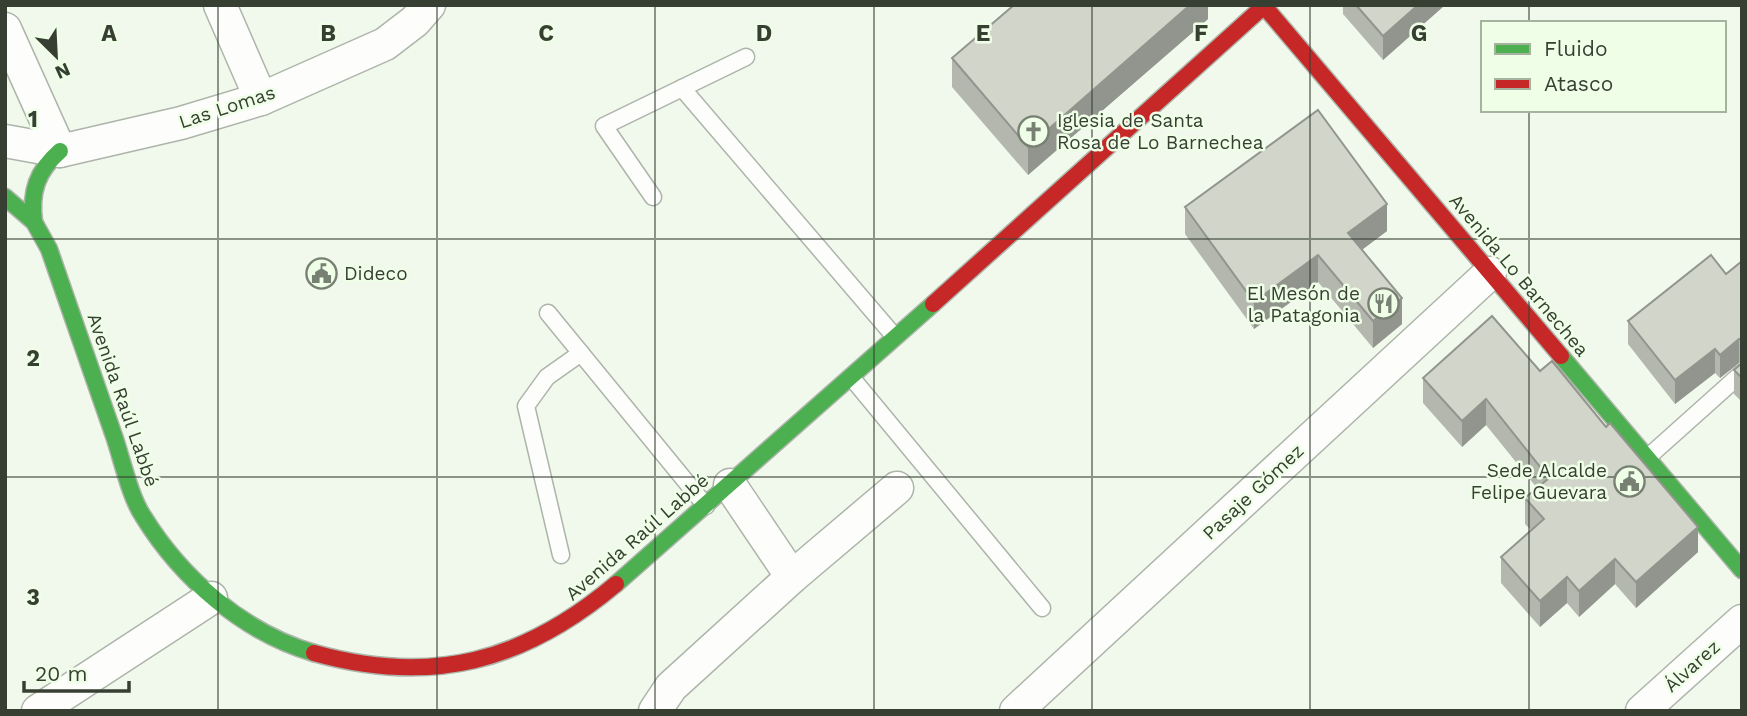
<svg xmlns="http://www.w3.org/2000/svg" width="1747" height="716" viewBox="0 0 1747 716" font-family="'Work Sans',sans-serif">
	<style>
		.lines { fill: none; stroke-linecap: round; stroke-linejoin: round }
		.lane-casing { stroke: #adb4aa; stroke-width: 19 }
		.street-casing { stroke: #adb4aa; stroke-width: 35 }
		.fast-casing { stroke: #adb4aa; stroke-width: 19 }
		.jam-casing { stroke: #adb4aa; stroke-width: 19 }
		.lane { stroke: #fdfefc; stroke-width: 16 }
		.street { stroke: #fdfefc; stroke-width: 32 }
		.fast { stroke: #4caf50; stroke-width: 16 }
		.jam { stroke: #c62828; stroke-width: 16 }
		.wall { fill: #b4b7ae }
		.shaded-wall { fill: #92958d }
		.building { fill: #d1d5ca; stroke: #92958d; stroke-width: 2 }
		.grid { fill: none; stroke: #373f33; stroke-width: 2; stroke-opacity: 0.55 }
		.labels { text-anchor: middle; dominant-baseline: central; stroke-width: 5; stroke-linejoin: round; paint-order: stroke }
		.street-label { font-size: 19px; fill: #373f33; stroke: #efffe7 }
		.poi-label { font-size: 19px; fill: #373f33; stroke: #efffe7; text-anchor: start }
		.grid-label { font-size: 23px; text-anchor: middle; font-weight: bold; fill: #373f33; stroke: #efffe7; stroke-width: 5; stroke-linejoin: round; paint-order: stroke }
	</style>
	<rect width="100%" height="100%" fill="#f1f9ed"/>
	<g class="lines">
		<defs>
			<g id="lane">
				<path d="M682 88 895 337"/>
				<path d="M653 197 604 126 746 57"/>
				<path d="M548 313 706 506"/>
				<path d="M851 377 1042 608"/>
				<path d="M1647 458 1742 373"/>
				<path d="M561 555 526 406 547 377 581 353"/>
			</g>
			<g id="street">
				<path d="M220 5 261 99"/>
				<path d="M5 29 60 151"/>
				<path d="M5 141 60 151 181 123 261 99 385 44 415 21 429 5"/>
				<path d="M730 485 792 577"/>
				<path d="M38 711 211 598"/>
				<path d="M655 711 671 687 792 577 897 488"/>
				<path d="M1016 711 1490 273"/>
				<path d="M1642 711 1742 621"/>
			</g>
			<g id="fast">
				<path d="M5 197 34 222 49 249C71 311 92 374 114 436 122 459 130 497 143 516 181 578 244 633 314 653"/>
				<path d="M34 222C30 192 37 171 60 151"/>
				<path d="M1561 356 1742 570"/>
				<path d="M616 584 933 304"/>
			</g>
			<g id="jam">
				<path d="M1264 6 1561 356"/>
				<path d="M933 304 1265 5"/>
				<path d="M314 653C432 686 523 662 616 584"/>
			</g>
		</defs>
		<use href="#lane" class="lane-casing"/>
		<use href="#street" class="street-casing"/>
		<use href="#fast" class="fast-casing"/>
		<use href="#jam" class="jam-casing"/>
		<use href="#lane" class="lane"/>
		<use href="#street" class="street"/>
		<use href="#fast" class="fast"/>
		<use href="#jam" class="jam"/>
	</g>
	<g class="wall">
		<path d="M1208 5V19L1028 175 952 87V58Z"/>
		<path d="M1343 5H1445L1383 60 1343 14Z"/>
		<path d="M1185 207 1387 231 1362 250 1402 324 1373 348 1318 282 1254 329 1185 234Z"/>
		<path d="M1742 261V402L1734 394V370L1741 364 1739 363 1720 378 1715 373 1675 404 1628 344V321L1726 274Z"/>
		<path d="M1492 316 1698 552 1636 608 1615 584 1579 617 1567 603 1540 627 1501 583V557L1531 530 1525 524V498L1537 488 1486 425 1462 447 1423 403V378Z"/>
	</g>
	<g class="shaded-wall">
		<path d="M1190 5H1208V19L1028 175V147Z"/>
		<path d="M1418 5H1445L1383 60V36Z"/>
		<path d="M1387 204V231L1348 260V233Z"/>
		<path d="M1318 255V282L1254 329V302Z"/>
		<path d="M1402 298V324L1373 348V321Z"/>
		<path d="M1739 339V363L1720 378V355Z"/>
		<path d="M1715 349V373L1675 404V380Z"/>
		<path d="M1486 399V425L1462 447V421Z"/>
		<path d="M1698 527V552L1636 608V582Z"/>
		<path d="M1615 559V584L1579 617V591Z"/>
		<path d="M1567 577V603L1540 627V601Z"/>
	</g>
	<g class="building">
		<path d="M1014 5H1190L1028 147 952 58Z"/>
		<path d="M1356 5H1418L1383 36Z"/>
		<path d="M1318 110 1387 204 1348 233 1402 298 1373 321 1318 255 1254 302 1185 207Z"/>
		<path d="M1711 255 1726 274 1742 261V340L1739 339 1720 355 1715 349 1675 380 1628 321Z"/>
		<path d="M1492 316 1540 371 1552 361 1606 427 1610 423 1698 527 1636 582 1615 559 1579 591 1567 577 1540 601 1501 557 1544 519 1525 498 1549 478 1486 399 1462 421 1423 378Z"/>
		<path d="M1742 363V378L1734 370Z"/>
	</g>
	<path class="grid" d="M218 5V711M437 5V711M655 5V711M874 5V711M1092 5V711M1310 5V711M1529 5V23M1529 110V711M5 239H1742M5 477H1742"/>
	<defs>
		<symbol id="church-ring" viewBox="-11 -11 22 22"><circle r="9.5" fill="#efffe7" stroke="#788074" stroke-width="1.5"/><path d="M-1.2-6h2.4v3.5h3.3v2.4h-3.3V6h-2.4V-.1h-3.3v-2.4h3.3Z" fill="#788074"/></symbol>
		<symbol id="civic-ring" viewBox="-11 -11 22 22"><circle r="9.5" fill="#efffe7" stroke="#788074" stroke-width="1.5"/><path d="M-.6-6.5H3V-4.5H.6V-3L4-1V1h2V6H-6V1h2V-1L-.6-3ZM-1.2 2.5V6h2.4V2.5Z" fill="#788074"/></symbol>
		<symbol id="restaurant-ring" viewBox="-11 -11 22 22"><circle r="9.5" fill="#efffe7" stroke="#788074" stroke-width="1.5"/><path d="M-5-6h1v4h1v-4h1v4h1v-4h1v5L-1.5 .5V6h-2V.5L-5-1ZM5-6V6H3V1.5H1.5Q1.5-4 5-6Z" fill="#788074"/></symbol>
	</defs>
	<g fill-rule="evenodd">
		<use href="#church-ring" x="1016" y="114" width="35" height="35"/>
		<use href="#civic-ring" x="304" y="256" width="35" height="35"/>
		<use href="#restaurant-ring" x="1366" y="286" width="35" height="35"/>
		<use href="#civic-ring" x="1612" y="464" width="35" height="35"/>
	</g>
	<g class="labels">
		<g class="street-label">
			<text transform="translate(227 107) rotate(-18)">Las Lomas</text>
			<text transform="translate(1519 275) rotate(50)">Avenida Lo Barnechea</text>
			<text transform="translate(123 400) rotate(71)">Avenida Raúl Labbé</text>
			<text transform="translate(1253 492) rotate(-43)">Pasaje Gómez</text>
			<text transform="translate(637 537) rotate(-41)">Avenida Raúl Labbé</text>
			<text transform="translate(1692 666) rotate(-42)">Álvarez</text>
		</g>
		<g class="poi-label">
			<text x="1057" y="120">Iglesia de Santa<tspan x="1057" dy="22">Rosa de Lo Barnechea</tspan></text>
			<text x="344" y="273">Dideco</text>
			<text x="1360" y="293" text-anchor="end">El Mesón de<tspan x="1360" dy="22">la Patagonia</tspan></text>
			<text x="1607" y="470" text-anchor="end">Sede Alcalde<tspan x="1607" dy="22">Felipe Guevara</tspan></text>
		</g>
	</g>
	<g class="grid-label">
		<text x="109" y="41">A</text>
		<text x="328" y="41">B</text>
		<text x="546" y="41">C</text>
		<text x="764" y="41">D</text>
		<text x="983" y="41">E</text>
		<text x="1201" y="41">F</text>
		<text x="1419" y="41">G</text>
		<text x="33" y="127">1</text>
		<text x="33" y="366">2</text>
		<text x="33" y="605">3</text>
	</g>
	<rect width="1747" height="716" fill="none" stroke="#373f33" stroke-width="14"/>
	<rect x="1481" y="21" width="245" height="91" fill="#efffe7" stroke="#a5b29f" stroke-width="2"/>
	<rect x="1495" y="44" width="35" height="10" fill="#4caf50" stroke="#a5b29f" stroke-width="2"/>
	<text x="1544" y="56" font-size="21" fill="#373f33">Fluido</text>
	<rect x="1495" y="79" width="35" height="10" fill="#c62828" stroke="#a5b29f" stroke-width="2"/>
	<text x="1544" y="91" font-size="21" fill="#373f33">Atasco</text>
	<g transform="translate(56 56) rotate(156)" stroke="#efffe7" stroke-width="5" paint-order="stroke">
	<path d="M0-5L12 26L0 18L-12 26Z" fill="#373f33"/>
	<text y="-10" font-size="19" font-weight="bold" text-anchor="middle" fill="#373f33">N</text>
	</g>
	<path d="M24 681v10h105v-10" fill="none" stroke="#373f33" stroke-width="3.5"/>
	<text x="35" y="681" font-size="21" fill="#373f33" stroke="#efffe7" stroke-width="5" paint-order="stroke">20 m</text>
</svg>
